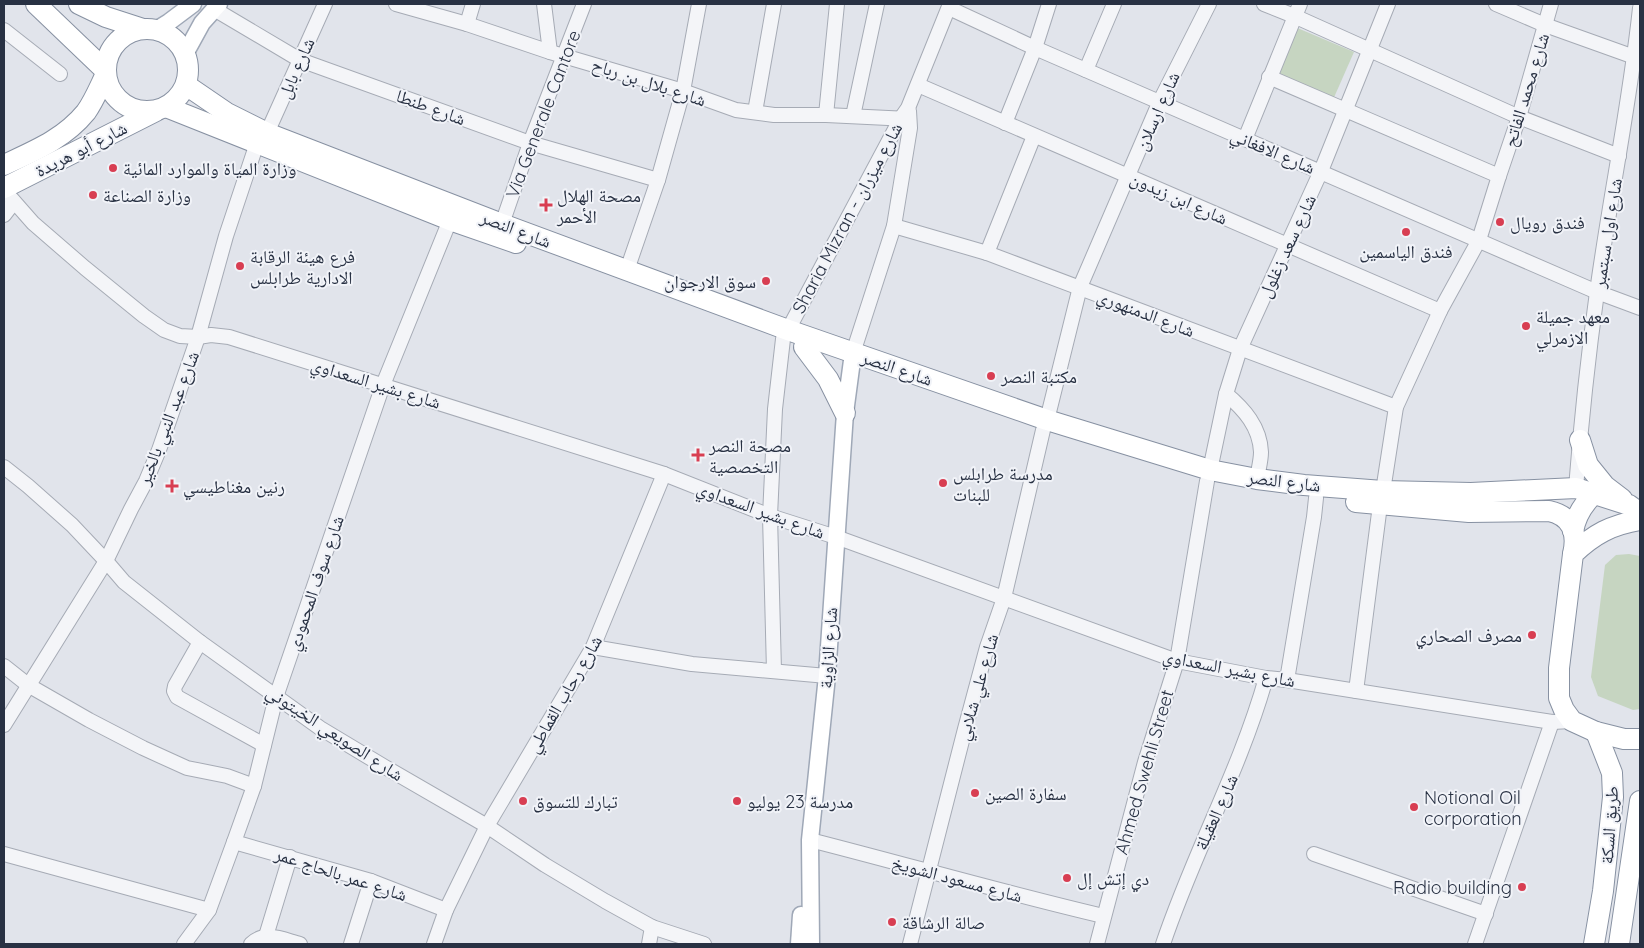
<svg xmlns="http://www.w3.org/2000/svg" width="1644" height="948" viewBox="0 0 1644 948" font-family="Quicksand,'Noto Naskh Arabic',sans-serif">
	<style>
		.green { fill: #c6d5c1 }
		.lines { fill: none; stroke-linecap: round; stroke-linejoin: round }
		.minor-casing { stroke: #a6abb5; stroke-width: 16 }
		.major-casing { stroke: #9fa8b7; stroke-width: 19 }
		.highway-casing { stroke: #8791a2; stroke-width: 22 }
		.minor { stroke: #f4f5f8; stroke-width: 14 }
		.major { stroke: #fff; stroke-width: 16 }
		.highway { stroke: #fff; stroke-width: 20 }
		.poi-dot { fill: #d83e52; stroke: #f1f3f8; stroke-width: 2 }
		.labels { text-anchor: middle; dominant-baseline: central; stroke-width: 4; stroke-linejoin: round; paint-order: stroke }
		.street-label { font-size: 18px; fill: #283143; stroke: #f1f3f8 }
		.poi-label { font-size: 18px; fill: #283143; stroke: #f1f3f8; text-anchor: start }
	</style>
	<rect width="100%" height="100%" fill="#e1e4eb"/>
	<g class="green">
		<path d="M1295 27 1354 52 1332 102 1274 77Z"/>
		<path d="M1629 554 1640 556V709L1633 710 1598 696 1591 677 1605 565 1616 555Z"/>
	</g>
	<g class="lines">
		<defs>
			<g id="minor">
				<path d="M396 4 467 24 550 52 683 91 736 110 774 115H826L909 119"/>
				<path d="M544 4 550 52"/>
				<path d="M1264 4 1294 16 1519 117 1619 156"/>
				<path d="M1496 4 1545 25 1640 59"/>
				<path d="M949 8 1035 48 1597 292 1640 308"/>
				<path d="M214 9 300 60 530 143 658 180"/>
				<path d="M467 24 473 4"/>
				<path d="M4 30 60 74"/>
				<path d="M1086 70 1114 4"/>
				<path d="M1269 77 1499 176"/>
				<path d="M918 85 1440 311"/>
				<path d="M755 112 774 4"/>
				<path d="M826 115 837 4"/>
				<path d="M853 116 877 4"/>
				<path d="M1005 123 1035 48 1049 4"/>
				<path d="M267 133 325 4"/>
				<path d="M1245 139 1300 4"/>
				<path d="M4 190 33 223 85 268 144 316 164 330 180 336 198 337 211 335 229 337 664 474 770 516 836 537 1177 661 1266 678 1287 680 1552 722 1572 721"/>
				<path d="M4 215 14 202"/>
				<path d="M502 224 530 143 584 4"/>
				<path d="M894 226 987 253 1396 407"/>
				<path d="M987 253 1034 136"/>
				<path d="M627 270 658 180 683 91 699 4"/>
				<path d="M788 330 901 118 908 108 950 4"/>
				<path d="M853 353 894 226 910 128 909 111"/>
				<path d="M1226 394C1244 409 1260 427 1261 452 1261 461 1258 471 1257 479"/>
				<path d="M1047 420 1080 287 1160 101 1209 4"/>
				<path d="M4 467 28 486 72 525 106 561 124 582 200 642 320 728 385 767 487 826 545 865 605 901 652 927 704 944"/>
				<path d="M1210 470 1226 394 1240 349 1321 171 1388 4"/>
				<path d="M1576 488C1581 423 1588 357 1597 292 1610 197 1630 103 1640 8"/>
				<path d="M1383 491 1396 407 1440 311 1479 240 1499 176 1519 117 1551 4"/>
				<path d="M200 642 175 686 174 691 177 697 264 745"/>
				<path d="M593 647 692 664 827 676"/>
				<path d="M4 666 28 685 89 720 143 748 187 768 227 776 254 786"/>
				<path d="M774 671 770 516 775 409 783 339"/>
				<path d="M1287 680 1314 517 1316 498"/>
				<path d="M1356 691 1380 505"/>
				<path d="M4 725 106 561 131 509 146 481 159 450 198 337 226 236 257 143"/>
				<path d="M810 840C908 865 1005 893 1103 916"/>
				<path d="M234 842 371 881 446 910"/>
				<path d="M4 854 209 910"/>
				<path d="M1314 854 1486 914"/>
				<path d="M266 936 290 857"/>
				<path d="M184 944 209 910 234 842 254 786 276 697 383 385 450 220"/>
				<path d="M251 944C265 930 284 940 300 944"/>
				<path d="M351 944 371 881"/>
				<path d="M434 944 446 910 487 826 593 647 664 474"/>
				<path d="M649 944 652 927"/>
				<path d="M910 944 965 729 987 647 1004 598 1043 430"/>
				<path d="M1097 944 1145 762 1177 661 1207 481"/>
				<path d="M1163 944C1193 854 1240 770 1266 678"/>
				<path d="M1475 944 1552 722"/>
			</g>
			<g id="major">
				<path d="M156 30 169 22 193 4"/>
				<path d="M185 54 202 23 219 4"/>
				<path d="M799 944 801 915"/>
				<path d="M811 944 810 840 827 676 845 413 853 353"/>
			</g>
			<g id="highway">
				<path d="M36 4 106 71"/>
				<path d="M79 4 106 17 143 29"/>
				<circle cx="147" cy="70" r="41"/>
				<path d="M186 85 227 113 267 133 502 224 788 330 1047 420 1210 470 1257 479 1304 485 1383 491 1471 493 1576 488 1629 505 1640 513"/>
				<path d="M166 107 450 220 516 243"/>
				<path d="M4 165C34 151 64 139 86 112 94 101 100 86 106 74"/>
				<path d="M4 188 156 111"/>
				<path d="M804 347 828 379 845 413"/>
				<path d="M1580 440 1588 465 1605 486 1622 499"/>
				<path d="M1356 502 1469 512 1549 511C1572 516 1578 533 1573 554"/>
				<path d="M1640 520C1611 525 1594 534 1573 554L1559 668V698L1564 710 1572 721 1596 732 1624 739H1640"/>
				<path d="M1573 531C1576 516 1582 505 1594 494"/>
				<path d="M1594 944 1603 891 1613 797 1612 773 1596 732"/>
				<path d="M1619 944 1640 801"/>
			</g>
		</defs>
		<use href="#minor" class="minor-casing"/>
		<use href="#major" class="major-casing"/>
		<use href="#highway" class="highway-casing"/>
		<use href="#minor" class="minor"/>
		<use href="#major" class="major"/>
		<use href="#highway" class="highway"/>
	</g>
	<g class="poi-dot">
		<circle cx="113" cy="168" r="5"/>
		<circle cx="93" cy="195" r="5"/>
		<path d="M543.5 197.5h5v5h5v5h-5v5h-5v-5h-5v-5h5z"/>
		<circle cx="1500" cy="222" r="5"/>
		<circle cx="1406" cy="232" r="5"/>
		<circle cx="240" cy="266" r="5"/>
		<circle cx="766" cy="281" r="5"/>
		<circle cx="1526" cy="326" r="5"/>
		<circle cx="991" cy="376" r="5"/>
		<path d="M695.5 447.5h5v5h5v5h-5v5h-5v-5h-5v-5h5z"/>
		<circle cx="943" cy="483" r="5"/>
		<path d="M169.5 478.5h5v5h5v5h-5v5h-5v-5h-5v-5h5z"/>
		<circle cx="1532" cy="635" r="5"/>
		<circle cx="975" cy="793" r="5"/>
		<circle cx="523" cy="801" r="5"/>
		<circle cx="737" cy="801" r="5"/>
		<circle cx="1414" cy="807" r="5"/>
		<circle cx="1067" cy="878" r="5"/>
		<circle cx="1522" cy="887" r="5"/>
		<circle cx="892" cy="922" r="5"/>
	</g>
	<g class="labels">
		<g class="street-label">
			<text transform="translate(296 68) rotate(-66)">شارع بابل</text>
			<text transform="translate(649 82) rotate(18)">شارع بلال بن رباح</text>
			<text transform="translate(1526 90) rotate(-73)">شارع محمد الفاتح</text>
			<text transform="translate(431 107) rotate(20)">شارع طنطا</text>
			<text transform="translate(1157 111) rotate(-66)">شارع ارسلان</text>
			<text transform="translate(543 114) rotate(-69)">Via Generale Cantore</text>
			<text transform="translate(81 149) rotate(-27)">شارع أبو هريدة</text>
			<text transform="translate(1273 151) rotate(23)">شارع الافغاني</text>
			<text transform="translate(1179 198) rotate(24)">شارع ابن زيدون</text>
			<text transform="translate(847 218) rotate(-62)">Sharia Mizran - شارع ميزران</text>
			<text transform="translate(516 229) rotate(21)">شارع النصر</text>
			<text transform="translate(1607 233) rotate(-81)">شارع اول سبتمبر</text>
			<text transform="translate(1287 246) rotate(-65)">شارع سعد زغلول</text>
			<text transform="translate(1146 313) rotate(21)">شارع الدمنهوري</text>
			<text transform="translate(897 368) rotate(19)">شارع النصر</text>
			<text transform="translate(376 383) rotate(17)">شارع بشير السعداوي</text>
			<text transform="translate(168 418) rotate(-69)">شارع عبد النبي بالخير</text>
			<text transform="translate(1284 481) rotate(7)">شارع النصر</text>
			<text transform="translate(761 510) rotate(20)">شارع بشير السعداوي</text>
			<text transform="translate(315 583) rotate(-71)">شارع سوف المحمودي</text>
			<text transform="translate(828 648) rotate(-86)">شارع الزاوية</text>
			<text transform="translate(1229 668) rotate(11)">شارع بشير السعداوي</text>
			<text transform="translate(977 687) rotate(-74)">شارع علي شلابي</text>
			<text transform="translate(564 694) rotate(-60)">شارع رحاب القماطي</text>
			<text transform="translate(335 733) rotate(33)">شارع الصويعي الخيتوني</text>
			<text transform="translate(1144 772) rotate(-74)">Ahmed Swehli Street</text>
			<text transform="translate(1216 812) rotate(-66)">شارع العقيلة</text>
			<text transform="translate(1609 825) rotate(-86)">طريق السكة</text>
			<text transform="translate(341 874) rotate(18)">شارع عمر بالحاج عمر</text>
			<text transform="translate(957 879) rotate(15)">شارع مسعود الشويخ</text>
		</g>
		<g class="poi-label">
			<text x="123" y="168">وزارة المياة والموارد المائية</text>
			<text x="103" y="195">وزارة الصناعة</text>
			<text x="557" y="195">مصحة الهلال<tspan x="557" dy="21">الأحمر</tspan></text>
			<text x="1510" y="222">فندق رويال</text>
			<text x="1406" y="251" text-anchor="middle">فندق الياسمين</text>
			<text x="250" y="256">فرع هيئة الرقابة<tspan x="250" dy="21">الادارية طرابلس</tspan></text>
			<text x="756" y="281" text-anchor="end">سوق الارجوان</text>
			<text x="1536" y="316">معهد جميلة<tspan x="1536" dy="21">الازمرلي</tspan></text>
			<text x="1001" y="376">مكتبة النصر</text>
			<text x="709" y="445">مصحة النصر<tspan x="709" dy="21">التخصصية</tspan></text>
			<text x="953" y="473">مدرسة طرابلس<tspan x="953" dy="21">للبنات</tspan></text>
			<text x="183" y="486">رنين مغناطيسي</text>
			<text x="1522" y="635" text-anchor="end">مصرف الصحاري</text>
			<text x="985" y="793">سفارة الصين</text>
			<text x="1424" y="797">Notional Oil<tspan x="1424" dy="21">corporation</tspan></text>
			<text x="533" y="801">تبارك للتسوق</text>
			<text x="747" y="801">مدرسة 23 يوليو</text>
			<text x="1077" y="878">دي إتش إل</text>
			<text x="1512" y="887" text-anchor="end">Radio building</text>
			<text x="902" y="922">صالة الرشاقة</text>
		</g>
	</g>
	<rect width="1644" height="948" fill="none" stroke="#283143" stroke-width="10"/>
</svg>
